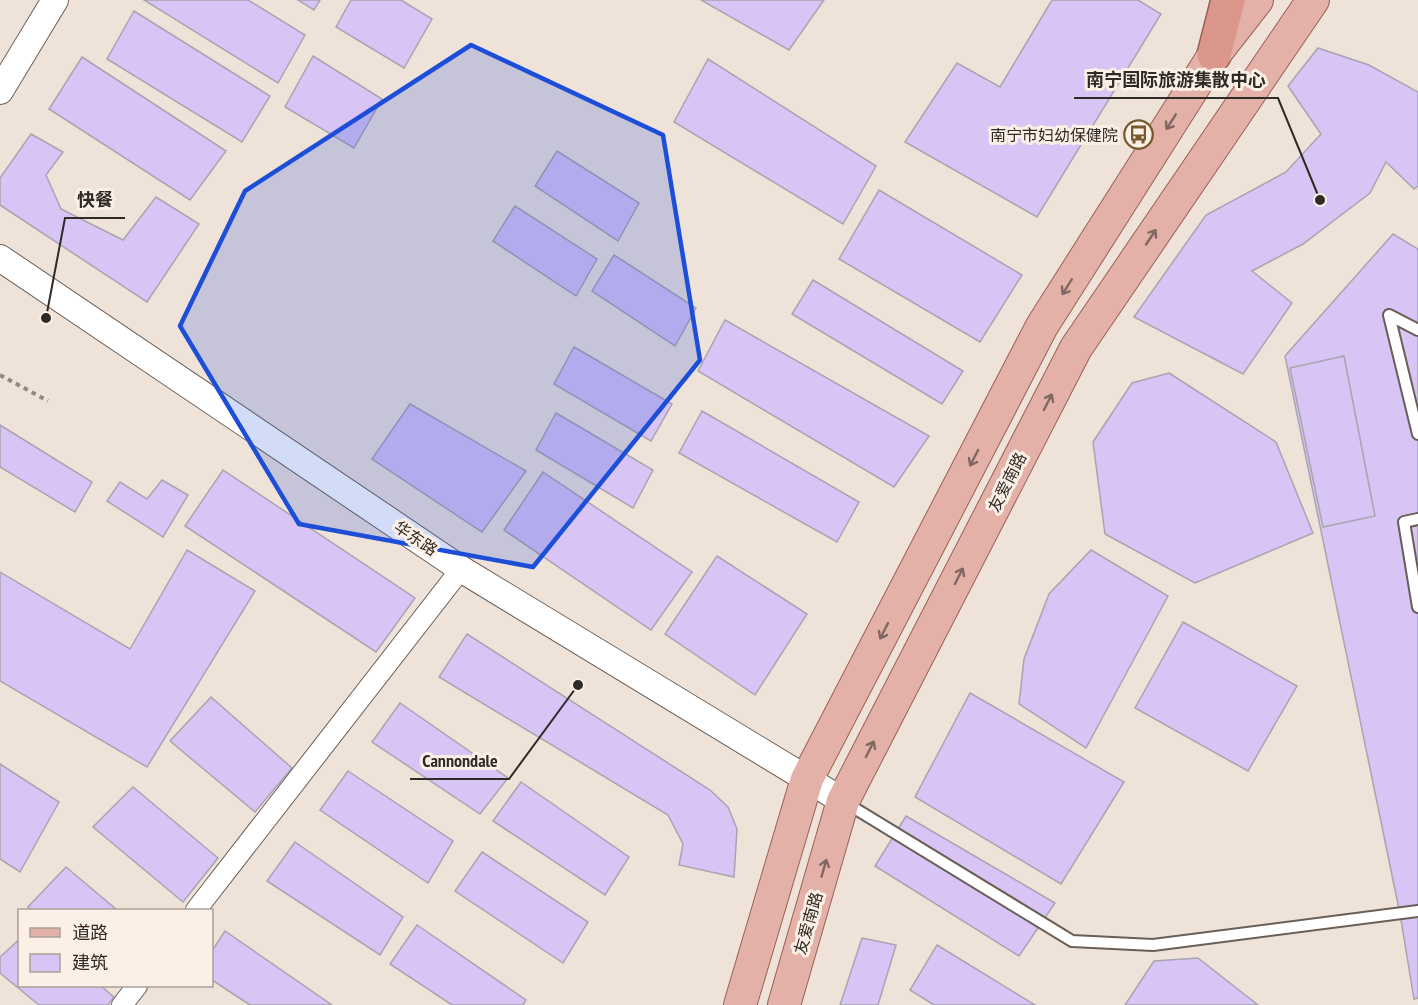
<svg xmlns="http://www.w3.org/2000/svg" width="1418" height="1005" viewBox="0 0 1418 1005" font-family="'PT Sans Narrow','Noto Sans SC',sans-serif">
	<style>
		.building { fill: #d8c4f5; stroke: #a8a4b0; stroke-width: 1.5 }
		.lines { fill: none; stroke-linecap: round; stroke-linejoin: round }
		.service-casing { stroke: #6a5f57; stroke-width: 14 }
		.minor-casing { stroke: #6a5f57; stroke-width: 22 }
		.tertiary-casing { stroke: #6a5f57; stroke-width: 28 }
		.primary-casing { stroke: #996055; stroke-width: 34 }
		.trunk-casing { stroke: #996055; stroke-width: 36 }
		.path { stroke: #908881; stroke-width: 4; stroke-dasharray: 4.5 4.5; stroke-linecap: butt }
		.service { stroke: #fff; stroke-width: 10 }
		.minor { stroke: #fff; stroke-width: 20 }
		.tertiary { stroke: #fff; stroke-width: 26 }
		.primary { stroke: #e4b1a9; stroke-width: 32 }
		.trunk { stroke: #db978c; stroke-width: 33 }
		.oneway { stroke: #806761 }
		.marked { fill: #1d4ed8; fill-opacity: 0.2; stroke: #1d4ed8; stroke-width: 4.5; stroke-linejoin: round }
		.labels { text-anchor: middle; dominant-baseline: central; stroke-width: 6; stroke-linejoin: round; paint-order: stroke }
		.poi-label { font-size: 16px; fill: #2e2a26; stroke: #fcefe6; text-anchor: end }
		.street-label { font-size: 16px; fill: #2e2a26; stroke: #fcefe6 }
		.leader { fill: none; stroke: #2e2a26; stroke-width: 2 }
		.callout-dot { fill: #2e2a26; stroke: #fcefe6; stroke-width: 2 }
		.callout-label { font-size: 18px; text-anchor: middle; font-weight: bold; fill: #2e2a26; stroke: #fcefe6; stroke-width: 6; stroke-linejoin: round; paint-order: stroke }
	</style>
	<rect width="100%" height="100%" fill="#efe2d9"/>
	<g class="building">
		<path d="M144 0H248L305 35 278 83Z"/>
		<path d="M298 0H320L314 10Z"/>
		<path d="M351 0H401L432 19 404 68 336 27Z"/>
		<path d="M701 0H824L789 50Z"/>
		<path d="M1052 0H1138L1161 14 1037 217 905 142 957 63 1000 87Z"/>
		<path d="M134 11 270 96 242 142 107 59Z"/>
		<path d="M1318 48 1369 65 1418 92V186L1414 189 1386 162 1370 193 1303 244 1252 271 1292 303 1243 374 1134 317 1206 215 1286 172 1321 134 1288 86Z"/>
		<path d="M313 56 382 99 354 148 285 107Z"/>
		<path d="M82 57 226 151 190 200 49 109Z"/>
		<path d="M708 59 876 166 843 224 674 122Z"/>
		<path d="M31 134 63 152 46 175 61 209 123 240 156 197 199 224 147 302 0 205V178Z"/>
		<path d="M557 151 639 203 618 241 535 186Z"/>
		<path d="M879 190 1022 275 980 342 839 259Z"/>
		<path d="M515 206 597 259 576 296 493 241Z"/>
		<path d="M1393 234 1418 249V998L1414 999 1400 914 1285 356Z"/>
		<path d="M614 255 696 308 675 346 592 291Z"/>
		<path d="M813 280 963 371 942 404 792 314Z"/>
		<path d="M725 320 929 436 894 487 698 371Z"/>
		<path d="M574 347 672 404 651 441 554 384Z"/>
		<path d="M1344 356 1375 516 1323 527 1290 368Z"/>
		<path d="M1169 373 1276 442 1313 533 1195 583 1105 534 1093 442 1132 383Z"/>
		<path d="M410 404 526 471 482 532 372 459Z"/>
		<path d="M702 411 859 502 837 542 679 453Z"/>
		<path d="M556 413 653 470 633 508 536 450Z"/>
		<path d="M0 425 92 482 75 512 0 467Z"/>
		<path d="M223 470 415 598 376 652 185 526Z"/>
		<path d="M543 472 692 572 651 630 504 530Z"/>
		<path d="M162 480 188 495 163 537 107 501 120 482 147 499Z"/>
		<path d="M187 550 255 591 147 767 0 681V572L130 649Z"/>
		<path d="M1091 550 1168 596 1086 748 1019 704 1024 659 1049 594Z"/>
		<path d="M717 556 807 614 755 695 665 634Z"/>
		<path d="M1183 622 1297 686 1248 771 1135 708Z"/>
		<path d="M467 634 710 790 728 807 737 829 734 877 679 865 683 844 668 815 439 677Z"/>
		<path d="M970 693 1124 782 1061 884 915 797Z"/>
		<path d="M211 697 292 768 255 812 170 741Z"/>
		<path d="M400 703 508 778 480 814 372 742Z"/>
		<path d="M0 764 59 802 20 872 0 859Z"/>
		<path d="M348 771 453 841 428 883 320 810Z"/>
		<path d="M521 782 629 857 605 895 493 821Z"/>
		<path d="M133 787 218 858 183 902 93 827Z"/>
		<path d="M906 816 1055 903 1019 956 875 866Z"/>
		<path d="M295 842 403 917 380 955 267 881Z"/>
		<path d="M482 852 588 922 563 963 455 891Z"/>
		<path d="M66 867 117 910H32L28 907Z"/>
		<path d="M417 925 526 1000 523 1005H452L390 964Z"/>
		<path d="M225 931 332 1005H250L212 980V951Z"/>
		<path d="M862 938 896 945 878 1005H840Z"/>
		<path d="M20 939V986H101L114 997 108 1005H39L0 973V957Z"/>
		<path d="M937 945 1035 1005H934L910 990Z"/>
		<path d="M1198 958 1258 1005H1125L1154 961Z"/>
	</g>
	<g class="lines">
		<defs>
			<g id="service">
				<path d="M1418 330 1389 315 1418 434"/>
				<path d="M1418 519 1404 522 1418 607"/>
				<path d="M846 803 1072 941 1153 945 1418 911"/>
			</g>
			<g id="minor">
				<path d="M196 910 461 569"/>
				<path d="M122 1005 137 986"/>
			</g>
			<g id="tertiary">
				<path d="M0 91 55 0"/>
				<path d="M0 258 461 569 843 801"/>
			</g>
			<g id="primary">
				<path d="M740 1005 807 779 1042 326 1214 55 1257 0"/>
				<path d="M784 1005 843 801 1076 348 1313 0"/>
			</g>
			<path id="trunk" d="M1214 55 1228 0"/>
		</defs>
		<use href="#service" class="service-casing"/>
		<use href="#minor" class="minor-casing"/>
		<use href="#tertiary" class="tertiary-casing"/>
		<use href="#primary" class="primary-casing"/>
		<use href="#trunk" class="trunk-casing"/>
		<path class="path" d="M0 375 48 401"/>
		<use href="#service" class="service"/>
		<use href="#minor" class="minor"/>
		<use href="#tertiary" class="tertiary"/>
		<use href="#primary" class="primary"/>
		<use href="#trunk" class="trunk"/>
	</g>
	<defs><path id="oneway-shaft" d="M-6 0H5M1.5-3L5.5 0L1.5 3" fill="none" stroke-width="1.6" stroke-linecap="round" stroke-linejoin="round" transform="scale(1.5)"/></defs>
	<g class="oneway">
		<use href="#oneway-shaft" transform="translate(1171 122) rotate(122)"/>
		<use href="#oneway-shaft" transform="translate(1151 237) rotate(-56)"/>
		<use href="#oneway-shaft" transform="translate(1067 287) rotate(122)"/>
		<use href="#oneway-shaft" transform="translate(1048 402) rotate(-63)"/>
		<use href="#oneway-shaft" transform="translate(974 458) rotate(117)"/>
		<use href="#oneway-shaft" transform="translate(959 576) rotate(-63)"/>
		<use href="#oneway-shaft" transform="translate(884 631) rotate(117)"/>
		<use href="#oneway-shaft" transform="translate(870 749) rotate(-63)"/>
		<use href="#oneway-shaft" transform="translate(824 868) rotate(-74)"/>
	</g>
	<path class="marked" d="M471 45 663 135 700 360 533 567 299 524 180 326 245 191Z"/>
	<defs>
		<symbol id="bus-ring" viewBox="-11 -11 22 22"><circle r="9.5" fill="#fcefe6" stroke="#77592d" stroke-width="1.5"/><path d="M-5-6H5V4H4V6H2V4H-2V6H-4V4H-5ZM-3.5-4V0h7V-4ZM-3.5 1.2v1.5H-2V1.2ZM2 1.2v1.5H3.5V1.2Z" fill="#77592d"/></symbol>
	</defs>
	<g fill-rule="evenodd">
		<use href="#bus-ring" x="1122" y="118" width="33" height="33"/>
	</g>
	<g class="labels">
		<g class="poi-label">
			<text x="1118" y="135">南宁市妇幼保健院</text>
		</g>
		<g class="street-label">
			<text transform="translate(1007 482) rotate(-63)">友爱南路</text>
			<text transform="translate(416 538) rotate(34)">华东路</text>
			<text transform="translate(808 923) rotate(-74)">友爱南路</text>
		</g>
	</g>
	<path class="leader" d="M1320 200L1278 98H1074M46 318L65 218H125M578 685L509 779H410"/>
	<g class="callout-dot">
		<circle cx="1320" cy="200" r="6"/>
		<circle cx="46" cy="318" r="6"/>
		<circle cx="578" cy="685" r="6"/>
	</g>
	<g class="callout-label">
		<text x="1176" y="86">南宁国际旅游集散中心</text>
		<text x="95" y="206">快餐</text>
		<text x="460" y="767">Cannondale</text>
	</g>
	<rect x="18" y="909" width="195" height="78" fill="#fcefe6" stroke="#aaa099" stroke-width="1.5"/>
	<rect x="30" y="928" width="30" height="9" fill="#e4b1a9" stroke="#aaa099" stroke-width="1.5"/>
	<text x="72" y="939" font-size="18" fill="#2e2a26">道路</text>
	<rect x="30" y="954" width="30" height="18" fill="#d8c4f5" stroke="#aaa099" stroke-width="1.5"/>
	<text x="72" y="969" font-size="18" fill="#2e2a26">建筑</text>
</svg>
